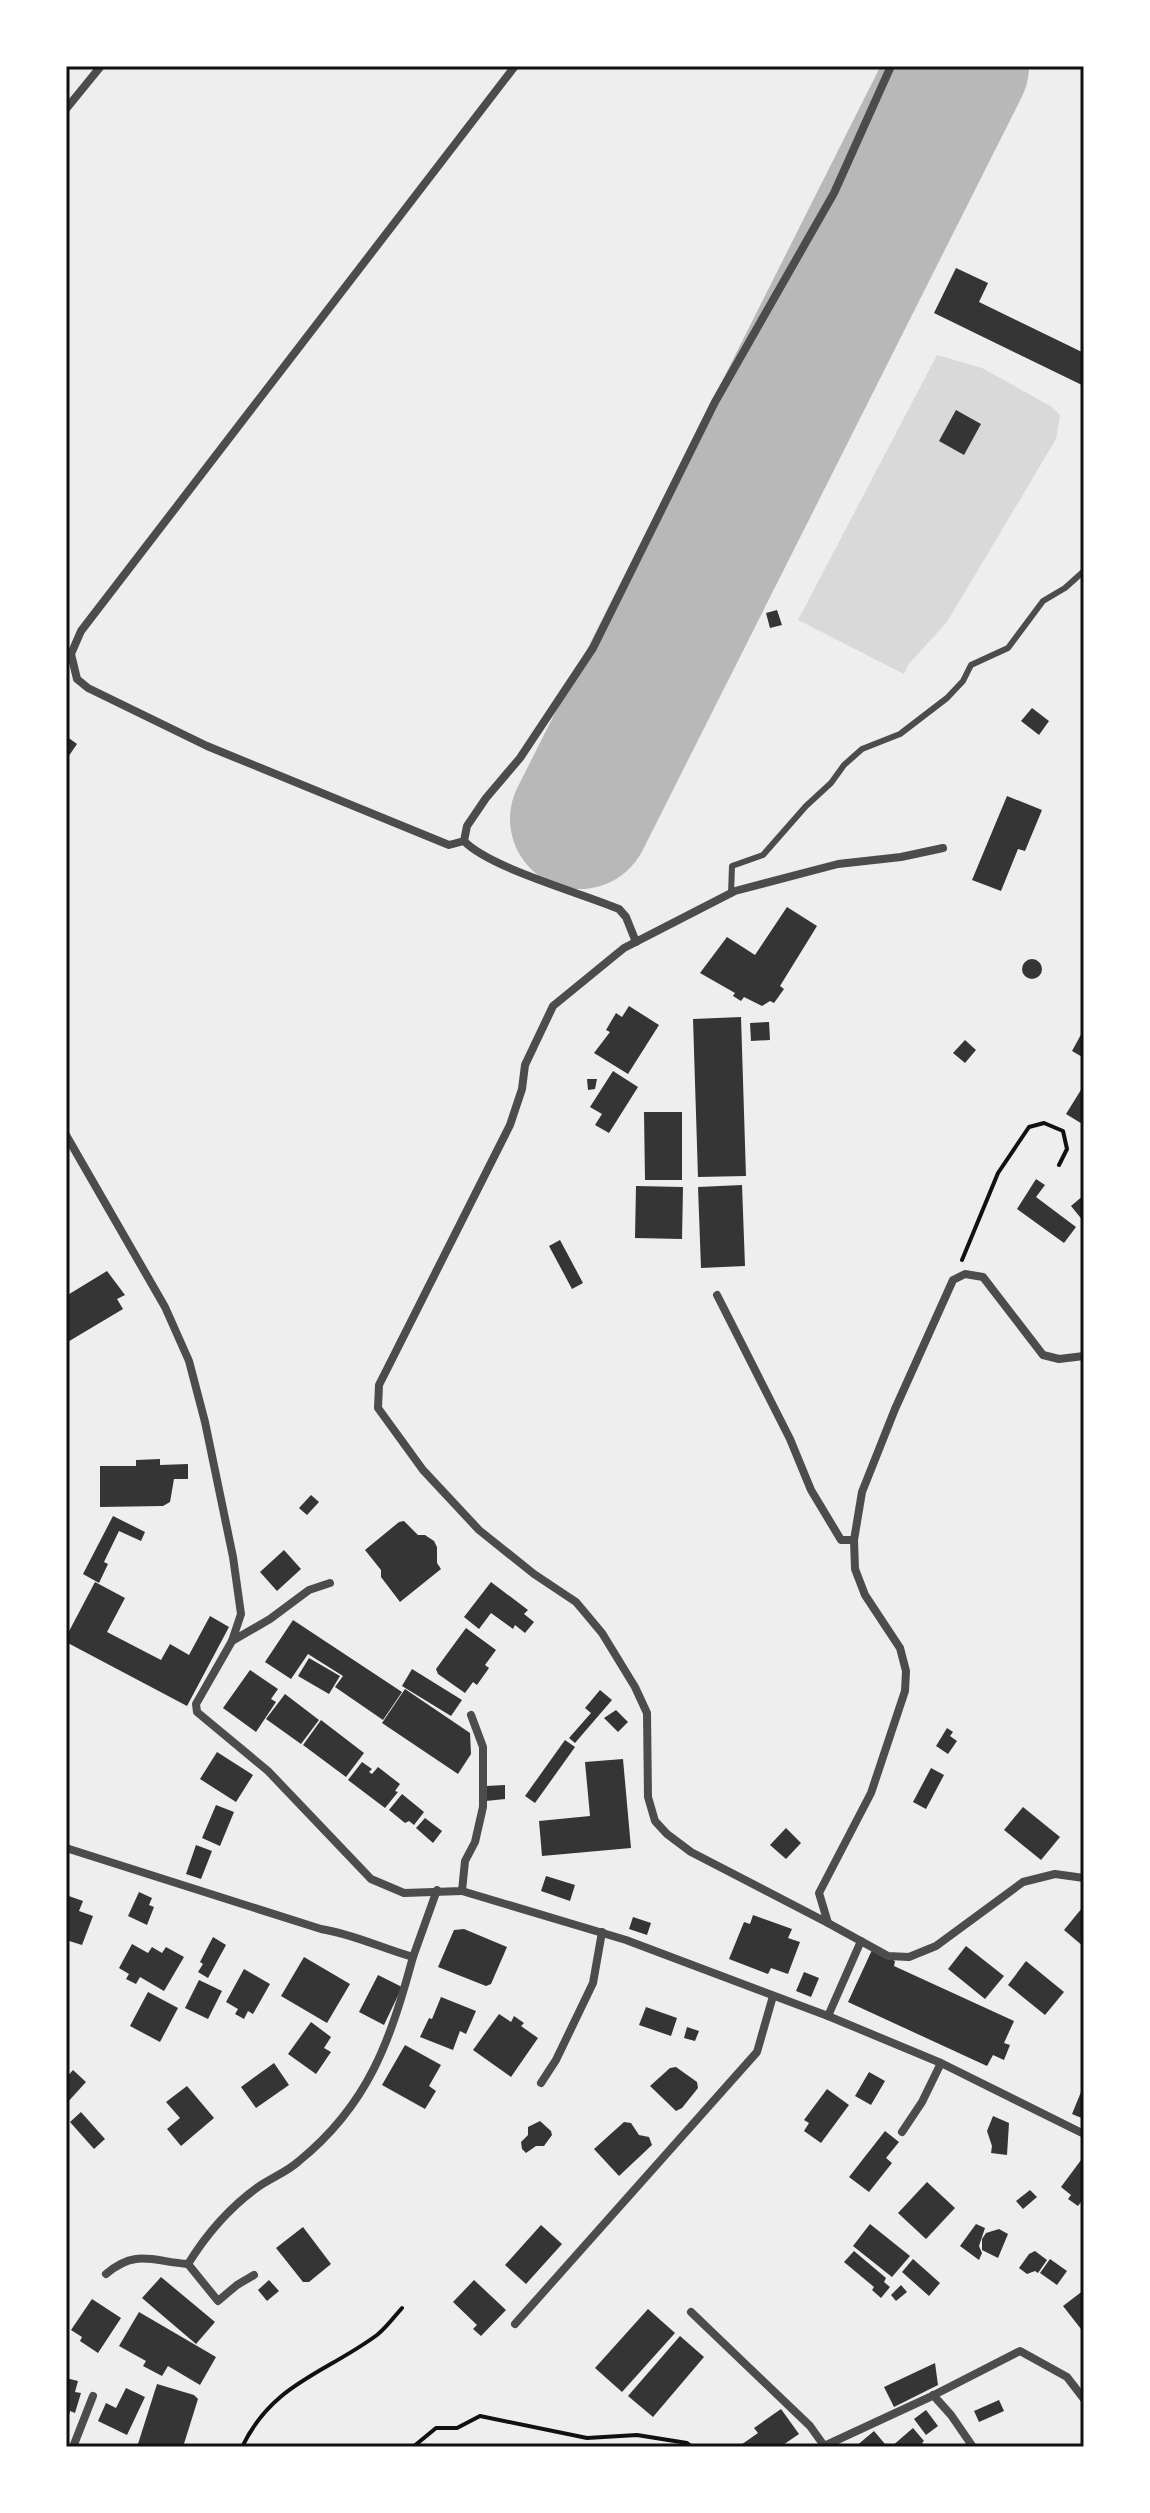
<svg xmlns="http://www.w3.org/2000/svg" width="1150" height="2513" viewBox="0 0 1150 2513" font-family="Manrope,sans-serif">
	<style>
		.green { fill: #eee }
		.water { fill: #d9d9d9 }
		.lines { fill: none; stroke-linecap: round; stroke-linejoin: round }
		.runway { stroke: #b8b8b8; stroke-width: 140 }
		.building { fill: #353535 }
		.path { stroke: #111; stroke-width: 4 }
		.service { stroke: #4c4c4c; stroke-width: 6 }
		.minor { stroke: #4c4c4c; stroke-width: 8 }
		.neatline { fill: none; stroke: #111; stroke-width: 3 }
	</style>
	<rect width="100%" height="100%" fill="#fff"/>
	<rect class="green" x="66" y="66" width="1018" height="2381"/>
	<g class="water">
		<path d="M966 153 985 161 983 175 961 205 941 240H933L918 228 919 223 956 163Z"/>
		<path d="M937 355 982 368 1052 407 1060 415 1056 439 947 622 908 665 904 674 798 620Z"/>
	</g>
	<g class="lines">
		<path class="runway" d="M580 819 959 66"/>
	</g>
	<g class="building">
		<path d="M956 268 988 283 979 302 1084 353V386L934 313Z"/>
		<path d="M956 410 981 424 964 455 939 441Z"/>
		<path d="M777 610 782 625 770 628 766 613Z"/>
		<path d="M1032 708 1049 721 1039 735 1021 721Z"/>
		<path d="M66 736 77 744 66 760Z"/>
		<path d="M1007 796 1042 810 1025 851 1018 849 1001 891 972 880Z"/>
		<path d="M787 907 817 926 780 986 784 989 774 1003 770 1001 762 1006 744 997 741 1001 733 996 735 993 700 973 727 937 755 955Z"/>
		<circle cx="1032" cy="969" r="10"/>
		<path d="M629 1006 659 1025 628 1074 594 1053 610 1032 606 1030 616 1013 622 1017Z"/>
		<path d="M741 1017 746 1176 698 1177 693 1019Z"/>
		<path d="M769 1022 770 1040 751 1041 750 1023Z"/>
		<path d="M1084 1029V1058L1072 1051Z"/>
		<path d="M965 1040 976 1050 965 1063 953 1053Z"/>
		<path d="M613 1071 638 1087 609 1133 595 1125 602 1114 590 1107Z"/>
		<path d="M587 1079H597L595 1089 588 1090Z"/>
		<path d="M1084 1085V1125L1066 1114Z"/>
		<path d="M644 1112H682V1180H645Z"/>
		<path d="M1036 1179 1045 1185 1036 1197 1076 1227 1064 1243 1017 1209Z"/>
		<path d="M742 1185 745 1266 701 1268 698 1187Z"/>
		<path d="M636 1186 683 1187 682 1239 635 1238Z"/>
		<path d="M1084 1195V1222L1071 1206Z"/>
		<path d="M560 1240 583 1283 572 1289 549 1246Z"/>
		<path d="M107 1271 125 1295 117 1299 123 1309 66 1343V1296Z"/>
		<path d="M160 1459V1465L188 1464V1479H174L170 1502 163 1506 100 1507V1466H136V1460Z"/>
		<path d="M311 1495 319 1502 307 1515 299 1508Z"/>
		<path d="M113 1516 145 1532 141 1541 119 1531 104 1562 108 1564 99 1583 83 1574Z"/>
		<path d="M404 1521 418 1535H425L434 1541 437 1547V1563L441 1569 400 1602 381 1577V1570L365 1550 399 1522Z"/>
		<path d="M284 1550 301 1569 277 1591 260 1572Z"/>
		<path d="M95 1582 125 1598 107 1632 161 1660 170 1644 189 1655 210 1616 229 1627 187 1706 66 1642V1637Z"/>
		<path d="M491 1582 528 1610 524 1614 534 1622 525 1633 515 1625 513 1629 491 1613 479 1629 464 1617Z"/>
		<path d="M293 1620 402 1692 383 1720 335 1687 343 1676 308 1654 291 1679 265 1662Z"/>
		<path d="M466 1628 496 1650 485 1665 489 1668 477 1685 473 1682 465 1693 438 1674 436 1669Z"/>
		<path d="M309 1658 340 1676 329 1694 298 1676Z"/>
		<path d="M412 1669 462 1700 451 1716 402 1686Z"/>
		<path d="M250 1670 278 1689 271 1699 276 1702 256 1732 223 1708Z"/>
		<path d="M405 1689 470 1733 471 1754 458 1774 382 1723Z"/>
		<path d="M600 1690 612 1700 575 1743 569 1738 591 1713 585 1708Z"/>
		<path d="M285 1694 319 1720 301 1744 266 1719Z"/>
		<path d="M616 1710 628 1722 618 1732 604 1718Z"/>
		<path d="M321 1720 364 1753 346 1777 303 1745Z"/>
		<path d="M947 1728 953 1732 950 1736 957 1741 948 1754 936 1746Z"/>
		<path d="M565 1740 575 1747 535 1803 525 1796Z"/>
		<path d="M217 1752 253 1775 236 1802 200 1779Z"/>
		<path d="M623 1759 631 1848 542 1856 539 1821 590 1816 585 1762Z"/>
		<path d="M362 1762 372 1769 369 1772 372 1774 378 1767 400 1784 395 1791 398 1792 385 1808 348 1780Z"/>
		<path d="M931 1768 944 1775 926 1809 913 1802Z"/>
		<path d="M505 1785V1799L486 1801V1786Z"/>
		<path d="M402 1794 424 1812 414 1825 409 1821 405 1823 389 1810Z"/>
		<path d="M216 1805 234 1812 220 1846 202 1838Z"/>
		<path d="M1023 1807 1060 1837 1041 1860 1004 1830Z"/>
		<path d="M425 1818 442 1831 433 1843 416 1828Z"/>
		<path d="M786 1828 801 1843 786 1859 770 1845Z"/>
		<path d="M196 1845 212 1851 201 1879 186 1874Z"/>
		<path d="M546 1876 575 1885 570 1901 541 1891Z"/>
		<path d="M139 1892 152 1898 149 1905 154 1907 147 1925 128 1916Z"/>
		<path d="M66 1895 83 1901 79 1911 93 1916 82 1945 66 1940Z"/>
		<path d="M1082 1908 1084 1909V1947L1064 1930Z"/>
		<path d="M753 1915 792 1929 788 1938 800 1942 788 1974 771 1968 768 1974 729 1959 744 1922 750 1924Z"/>
		<path d="M633 1917 651 1923 647 1935 629 1929Z"/>
		<path d="M464 1929 507 1947 491 1984 486 1986 438 1967 454 1930Z"/>
		<path d="M213 1937 226 1945 208 1978 198 1972 203 1964 200 1962Z"/>
		<path d="M132 1944 148 1953 152 1947 162 1953 166 1947 184 1957 164 1991 140 1977 136 1984 126 1979 129 1974 119 1968Z"/>
		<path d="M966 1946 1004 1976 985 1999 948 1969Z"/>
		<path d="M872 1950 895 1961 894 1966 1014 2021 1004 2043 1010 2045 1004 2060 993 2055 987 2066 848 2002Z"/>
		<path d="M304 1957 350 1984 327 2023 281 1996Z"/>
		<path d="M1026 1961 1064 1992 1045 2015 1008 1985Z"/>
		<path d="M244 1969 270 1984 253 2014 248 2011 244 2019 235 2014 238 2009 226 2002Z"/>
		<path d="M804 1972 819 1978 811 1997 796 1991Z"/>
		<path d="M378 1975 402 1987 384 2025 359 2012Z"/>
		<path d="M199 1980 222 1991 208 2019 185 2008Z"/>
		<path d="M148 1992 178 2008 160 2042 130 2026Z"/>
		<path d="M441 1997 476 2011 466 2034 460 2031 453 2050 420 2037 429 2018 432 2019Z"/>
		<path d="M646 2007 677 2018 671 2036 639 2025Z"/>
		<path d="M499 2014 511 2022 514 2016 524 2023 521 2026 538 2038 511 2077 473 2050Z"/>
		<path d="M311 2022 331 2037 324 2048 331 2052 316 2074 288 2054Z"/>
		<path d="M687 2027 699 2031 695 2041 684 2038Z"/>
		<path d="M405 2045 441 2065 429 2086 436 2091 425 2109 382 2085Z"/>
		<path d="M274 2063 289 2085 256 2108 241 2087Z"/>
		<path d="M676 2067 697 2082 698 2088 682 2108 676 2111 650 2086 670 2068Z"/>
		<path d="M73 2070 86 2082 66 2104V2078Z"/>
		<path d="M869 2072 885 2081 871 2105 855 2096Z"/>
		<path d="M187 2086 214 2118 181 2146 167 2129 180 2118 166 2102Z"/>
		<path d="M827 2089 849 2105 821 2143 804 2131 809 2123 804 2120Z"/>
		<path d="M1081 2092 1084 2093V2119L1072 2114Z"/>
		<path d="M81 2112 105 2139 94 2149 70 2122Z"/>
		<path d="M993 2116 1009 2123 1007 2155 991 2153 992 2146 987 2131Z"/>
		<path d="M540 2121 551 2131 552 2135 544 2146H536L526 2153 522 2149 521 2142 528 2135V2127Z"/>
		<path d="M624 2122 631 2123 639 2135 649 2137 652 2145 619 2176 594 2149Z"/>
		<path d="M885 2131 899 2142 886 2158 892 2163 869 2192 849 2177Z"/>
		<path d="M1084 2156V2198L1078 2206 1068 2199 1071 2195 1061 2187Z"/>
		<path d="M927 2182 955 2208 926 2239 898 2213Z"/>
		<path d="M1030 2190 1037 2197 1023 2209 1016 2201Z"/>
		<path d="M870 2224 910 2256 892 2277 853 2246Z"/>
		<path d="M976 2224 985 2228 979 2246 982 2253 979 2260 960 2246Z"/>
		<path d="M541 2225 562 2244 526 2284 505 2265Z"/>
		<path d="M303 2227 331 2264 309 2282H303L276 2248Z"/>
		<path d="M999 2229 1008 2234 998 2258 982 2250V2239L986 2233Z"/>
		<path d="M854 2251 886 2278 884 2282 890 2287 881 2298 872 2290 874 2287 844 2262Z"/>
		<path d="M1035 2251 1047 2260 1038 2273 1035 2271 1027 2274 1019 2268 1029 2254Z"/>
		<path d="M913 2259 940 2283 929 2296 902 2272Z"/>
		<path d="M1050 2259 1067 2271 1057 2285 1040 2273Z"/>
		<path d="M161 2277 215 2322 196 2344 142 2298Z"/>
		<path d="M269 2280 279 2291 267 2301 258 2290Z"/>
		<path d="M474 2280 506 2310 481 2336 473 2329 477 2325 453 2302Z"/>
		<path d="M901 2285 907 2292 896 2301 891 2295Z"/>
		<path d="M1084 2290V2327L1081 2329 1063 2306Z"/>
		<path d="M92 2299 121 2318 98 2353 80 2341 82 2337 71 2330Z"/>
		<path d="M648 2309 675 2333 622 2392 595 2368Z"/>
		<path d="M139 2312 216 2357 200 2385 168 2366 162 2376 143 2366 146 2361 119 2346Z"/>
		<path d="M680 2336 704 2357 653 2417 628 2396Z"/>
		<path d="M935 2363 938 2385 894 2407 884 2387Z"/>
		<path d="M66 2378 78 2381 75 2392 81 2393 75 2413 70 2411 67 2423Z"/>
		<path d="M157 2384 194 2395 198 2399 183 2447H137Z"/>
		<path d="M126 2388 145 2397 127 2435 98 2421 106 2403 116 2408Z"/>
		<path d="M999 2400 1004 2411 979 2422 974 2411Z"/>
		<path d="M781 2409 799 2434 780 2447H738L758 2433 754 2428Z"/>
		<path d="M926 2410 938 2426 926 2435 914 2419Z"/>
		<path d="M913 2428 924 2441 922 2443 926 2447H891Z"/>
		<path d="M874 2431 885 2444 881 2447H855Z"/>
	</g>
	<g class="lines">
		<g class="path">
			<path d="M962 1260 998 1173 1029 1127 1044 1123 1063 1131 1067 1149 1059 1165"/>
			<path d="M242 2447C273 2383 324 2374 377 2335 386 2328 394 2317 402 2308"/>
			<path d="M413 2447 436 2428H457L480 2416 587 2438 637 2435 687 2443 692 2447"/>
		</g>
		<path class="service" d="M731 894 732 866 763 855 806 806 831 783 844 765 862 749 900 734 947 698 963 681 971 665 1008 648 1043 601 1065 588 1084 571"/>
		<g class="minor">
			<path d="M515 66 81 631 71 654 77 679 88 688 207 746 449 845 464 841 467 826 486 798 520 758 593 648 715 402 834 193 891 66"/>
			<path d="M66 109 101 66"/>
			<path d="M464 841C490 868 581 893 619 909L626 917 636 942"/>
			<path d="M943 848 901 857 838 864 735 891 624 948 553 1006 525 1065 522 1089 510 1125 379 1385 378 1408 423 1470 479 1530 534 1574 576 1602 602 1633 635 1687 647 1713 648 1797 655 1821 667 1834 691 1852 828 1923 819 1893 871 1793 905 1691 906 1671 900 1648 865 1595 855 1569 854 1540 862 1492 895 1409 953 1280 965 1274 983 1277 1043 1355 1059 1359 1084 1356"/>
			<path d="M66 1135 165 1307 189 1361 205 1422 233 1557 241 1614 232 1641 196 1704 197 1712 268 1771 371 1879 404 1893 462 1891 465 1861 475 1842 483 1807V1747L471 1715"/>
			<path d="M717 1295 790 1439 811 1490 841 1540H854"/>
			<path d="M232 1641 270 1619 309 1590 330 1583"/>
			<path d="M66 1848 321 1929C353 1934 381 1948 413 1957L437 1890"/>
			<path d="M462 1891 626 1940 828 2016 941 2063 1084 2134"/>
			<path d="M828 1923 888 1956 909 1957 936 1946 1023 1882 1055 1874 1084 1878"/>
			<path d="M828 2016 861 1941"/>
			<path d="M541 2083 556 2060 593 1983 602 1932"/>
			<path d="M902 2132 922 2102 941 2063"/>
			<path d="M106 2274C136 2248 154 2262 188 2264"/>
			<path d="M254 2275 237 2285 218 2301 188 2264C206 2235 230 2207 258 2187 271 2178 287 2172 299 2161 369 2104 390 2041 413 1957"/>
			<path d="M691 2312 810 2426 825 2447"/>
			<path d="M515 2324 757 2052 773 1996"/>
			<path d="M933 2395 951 2415 973 2447"/>
			<path d="M73 2447 93 2396"/>
			<path d="M822 2447 930 2397 1020 2351 1067 2377 1084 2399"/>
		</g>
	</g>
	<rect width="1150" height="2513" fill="none" stroke="#ffffff" stroke-width="136"/>
	<rect x="68" y="68" width="1014" height="2377" class="neatline"/>
</svg>
